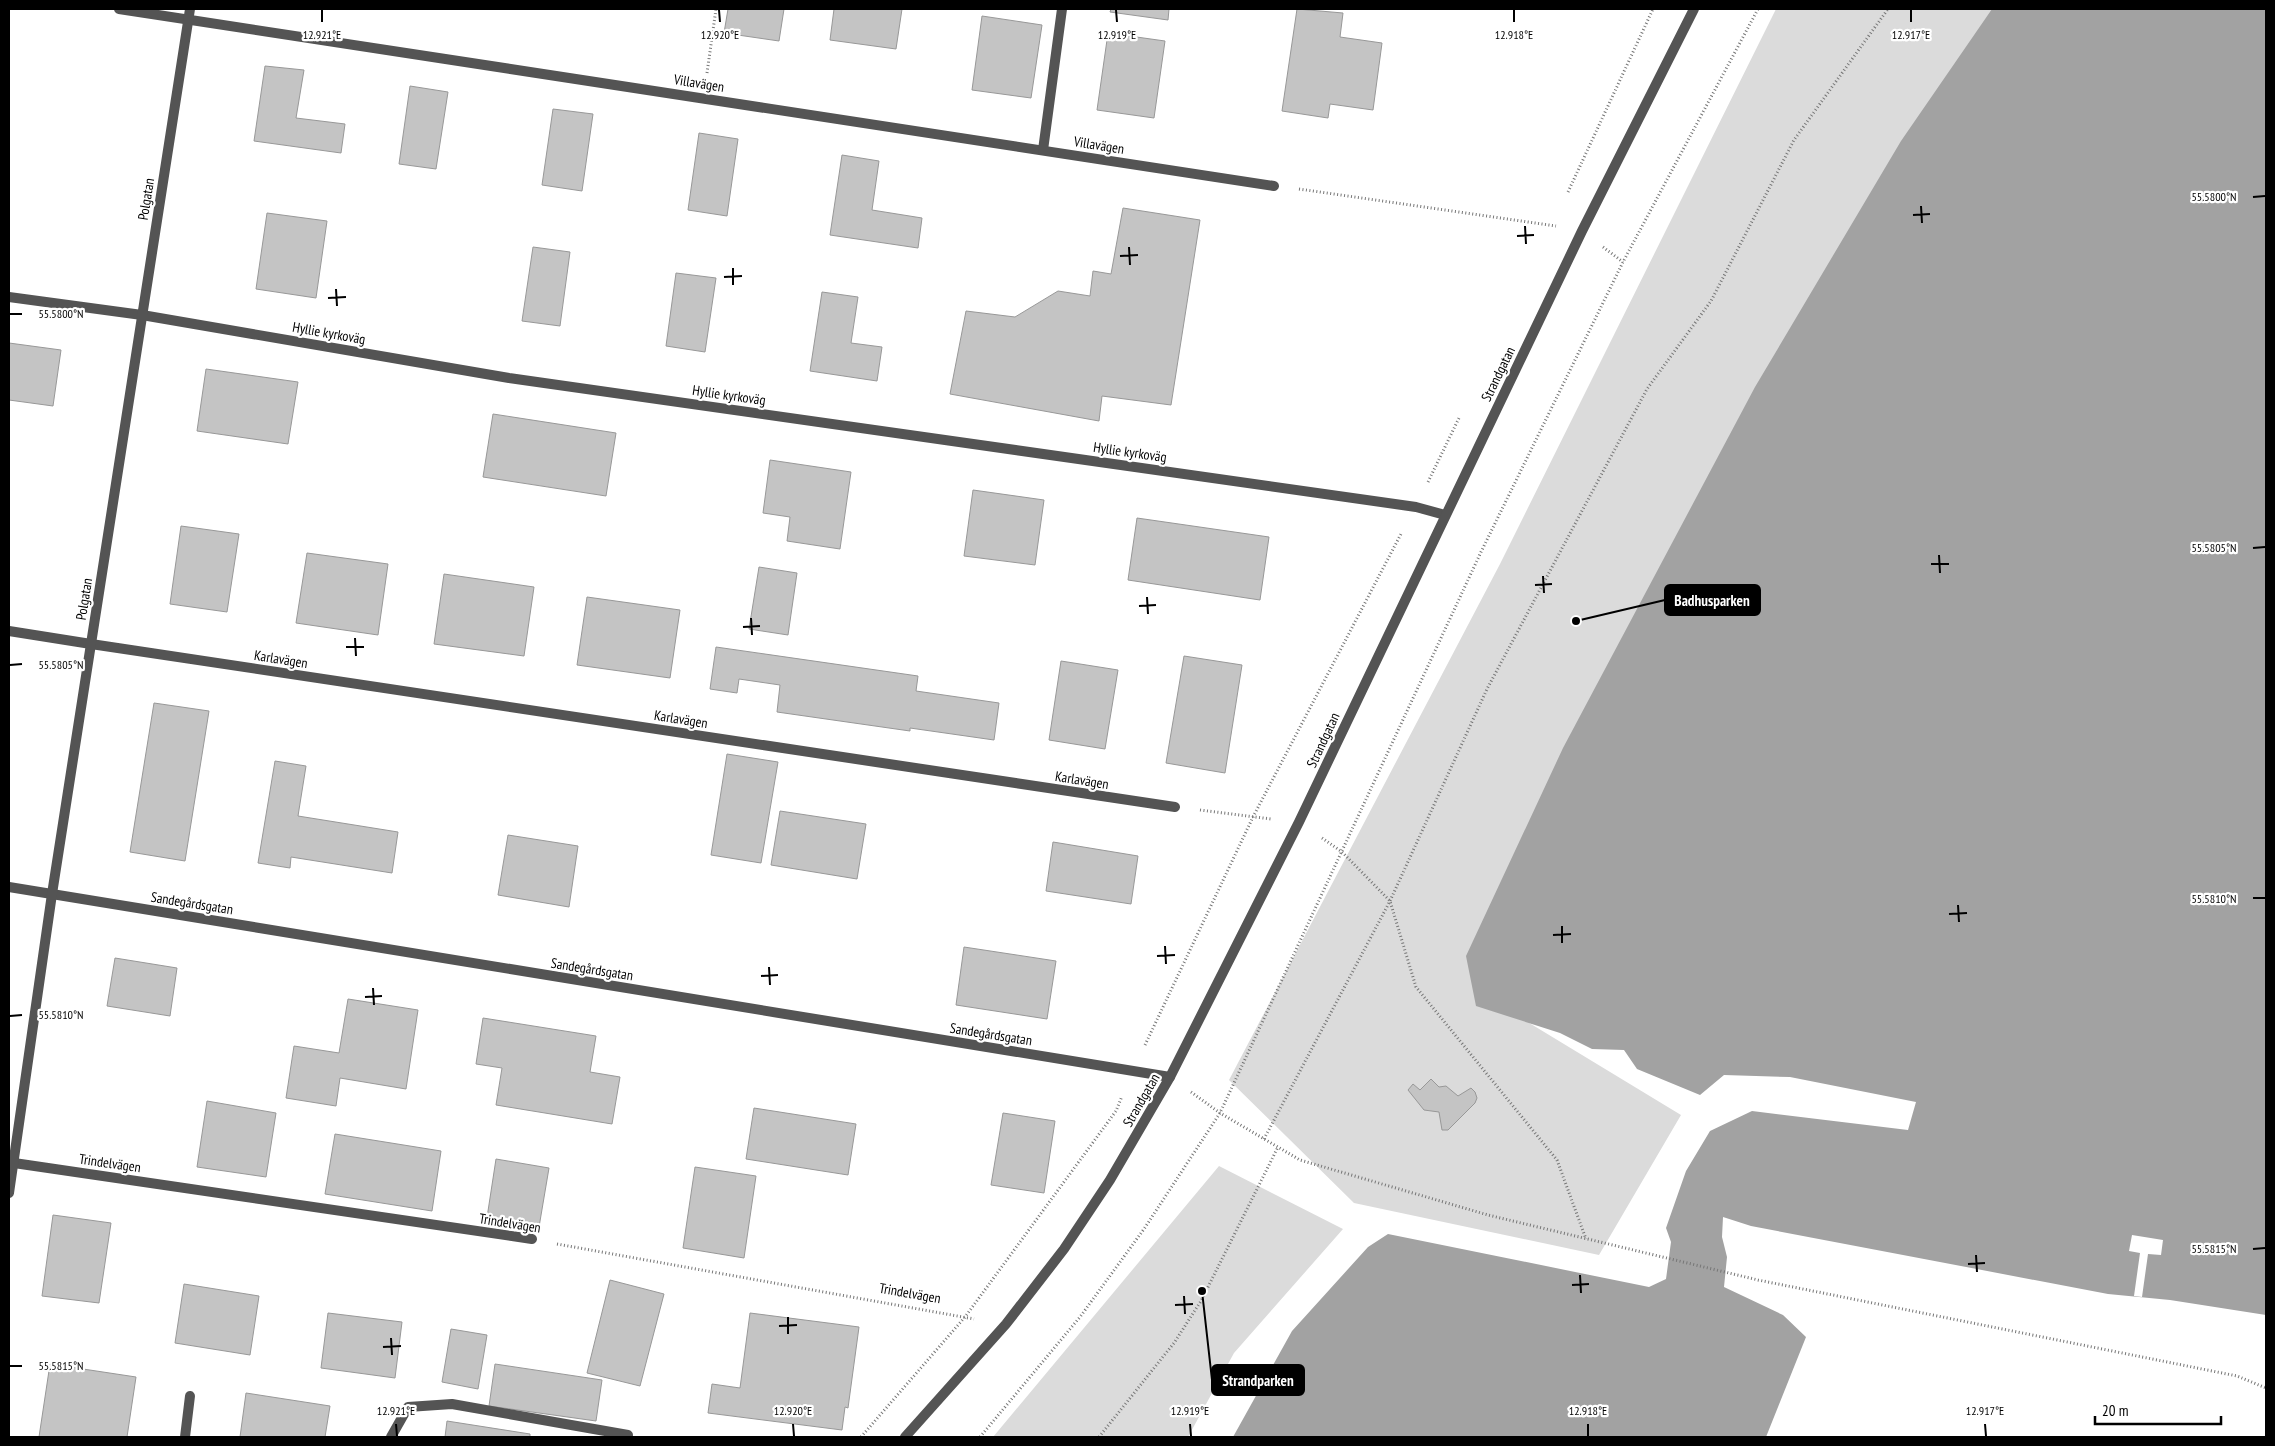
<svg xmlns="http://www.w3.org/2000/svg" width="2275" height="1446" viewBox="0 0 2275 1446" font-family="'PT Sans Narrow',sans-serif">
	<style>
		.green { fill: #dbdbdb }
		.water { fill: #a2a2a2 }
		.pier { fill: #fff }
		.building { fill: #c4c4c4; stroke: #989898 }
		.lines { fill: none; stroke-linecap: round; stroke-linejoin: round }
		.path { stroke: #767676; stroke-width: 3; stroke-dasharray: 1 2.5; stroke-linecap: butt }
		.service { stroke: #545454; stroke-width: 10 }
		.pedestrian { stroke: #545454; stroke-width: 10 }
		.minor { stroke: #545454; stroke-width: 10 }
		.tertiary { stroke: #545454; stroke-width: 10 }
		.ticks { fill: none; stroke: #000; stroke-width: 2 }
		.labels { text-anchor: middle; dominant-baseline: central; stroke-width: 4.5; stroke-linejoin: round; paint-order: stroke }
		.street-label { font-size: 14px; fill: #000; stroke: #fff }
		.ticks-label { font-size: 12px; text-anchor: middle; fill: #000; stroke: #fff; stroke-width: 4.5; stroke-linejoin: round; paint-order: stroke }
		.leader { fill: none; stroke: #000; stroke-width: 2 }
		.callout-dot { fill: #000; stroke: #fff; stroke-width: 2 }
		.callout { fill: #000; stroke: #000; stroke-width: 2 }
		.callout-label { font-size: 15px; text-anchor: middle; font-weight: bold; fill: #fff }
	</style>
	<rect width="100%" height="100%" fill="#fff"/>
	<g class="green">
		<path d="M1776 9H2032L1526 1021 1681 1115 1599 1255 1354 1203 1229 1080 1500 564Z"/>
		<path d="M1219 1166 1343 1229 1234 1353 1188 1437H993Z"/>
	</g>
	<path class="water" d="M1992 9H2266V1315L2170 1300 2108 1294 1751 1226 1723 1217 1722 1237 1727 1257 1724 1287 1783 1315 1806 1337 1766 1437H1233L1292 1331 1368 1247 1388 1234 1649 1287 1666 1279 1671 1242 1666 1228 1686 1171 1710 1131 1752 1111 1908 1130 1916 1102 1790 1077 1724 1075 1700 1095 1637 1069 1624 1050 1592 1049 1560 1033 1476 1006 1466 956 1563 748 1755 387 1901 141Z"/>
	<path class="pier" d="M2132 1235 2163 1240 2161 1255 2148 1254 2142 1297 2134 1296 2140 1253 2129 1251Z"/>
	<g class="building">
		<path d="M728 9H784L779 41 724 33Z"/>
		<path d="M834 9H902L896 49 830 40Z"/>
		<path d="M1111 9H1169L1168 20 1110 12Z"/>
		<path d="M1297 9 1343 13 1340 37 1382 43 1373 110 1330 104 1328 118 1282 111Z"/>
		<path d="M982 16 1042 25 1031 98 972 90Z"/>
		<path d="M1108 33 1165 41 1154 118 1097 110Z"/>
		<path d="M265 66 304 70 296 118 345 124 341 153 254 141Z"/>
		<path d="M410 86 448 92 436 169 399 164Z"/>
		<path d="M553 109 593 114 582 191 542 185Z"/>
		<path d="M699 133 738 139 727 216 688 210Z"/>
		<path d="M842 155 879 161 872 210 922 218 918 248 830 235Z"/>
		<path d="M1123 208 1200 220 1171 405 1102 396 1099 421 950 394 966 311 1015 317 1058 291 1090 296 1093 271 1111 274Z"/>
		<path d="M267 213 327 221 316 298 256 289Z"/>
		<path d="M533 247 570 252 560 326 522 321Z"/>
		<path d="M676 273 716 278 705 352 666 346Z"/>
		<path d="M822 292 858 297 851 343 882 347 877 381 810 371Z"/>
		<path d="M9 343 61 350 53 406 9 400Z"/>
		<path d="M206 369 298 382 288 444 197 431Z"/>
		<path d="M493 414 616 433 606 496 483 477Z"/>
		<path d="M770 460 851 472 840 549 787 541 790 517 763 513Z"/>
		<path d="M973 490 1044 500 1035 565 964 556Z"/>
		<path d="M1137 518 1269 537 1260 600 1128 580Z"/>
		<path d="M181 526 239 534 227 612 170 604Z"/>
		<path d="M307 553 388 564 378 635 296 623Z"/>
		<path d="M759 567 797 573 788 635 749 629Z"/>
		<path d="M444 574 534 587 524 656 434 644Z"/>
		<path d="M587 597 680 610 670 678 577 665Z"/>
		<path d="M716 647 918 676 916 691 999 703 994 740 910 728V731L777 712 780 685 739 679 737 693 710 689Z"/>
		<path d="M1184 656 1242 665 1225 773 1166 763Z"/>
		<path d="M1061 661 1118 670 1105 749 1049 740Z"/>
		<path d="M154 703 209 711 185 861 130 852Z"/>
		<path d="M727 754 778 762 761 863 711 855Z"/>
		<path d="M275 761 306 766 298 816 398 832 392 873 291 857 290 868 258 863Z"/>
		<path d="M780 811 866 824 857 879 771 865Z"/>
		<path d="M508 835 578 846 569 907 498 895Z"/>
		<path d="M1053 842 1138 856 1131 904 1046 891Z"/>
		<path d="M964 947 1056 961 1047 1019 956 1005Z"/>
		<path d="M115 958 177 968 170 1016 107 1006Z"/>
		<path d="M348 999 418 1010 406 1089 340 1078 336 1106 286 1098 294 1046 339 1053Z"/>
		<path d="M483 1018 596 1036 590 1072 620 1077 612 1124 496 1105 502 1068 476 1064Z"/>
		<path d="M1431 1079 1439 1087 1446 1086 1458 1096 1471 1088 1475 1092 1477 1098 1475 1103 1448 1130H1442L1439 1112 1424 1110 1408 1090 1413 1084 1420 1090Z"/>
		<path d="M207 1101 276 1113 266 1177 197 1167Z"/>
		<path d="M754 1108 856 1124 848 1175 746 1159Z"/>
		<path d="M1003 1113 1055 1121 1044 1193 991 1185Z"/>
		<path d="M335 1134 441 1151 432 1211 325 1194Z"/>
		<path d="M496 1159 549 1168 538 1233 486 1224Z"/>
		<path d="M695 1167 756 1176 744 1258 683 1248Z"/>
		<path d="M53 1215 111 1223 99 1303 42 1296Z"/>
		<path d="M610 1280 664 1294 640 1386 587 1373Z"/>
		<path d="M184 1284 259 1296 250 1355 175 1343Z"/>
		<path d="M328 1313 402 1322 395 1378 321 1368Z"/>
		<path d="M750 1313 859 1327 848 1408 845 1407 842 1430 708 1413 712 1384 740 1388Z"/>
		<path d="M451 1329 487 1335 478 1389 442 1382Z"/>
		<path d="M50 1364 136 1377 127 1437H39Z"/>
		<path d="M495 1364 602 1380 596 1421 489 1406Z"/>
		<path d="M246 1393 330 1406 325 1437H240Z"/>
		<path d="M447 1421 530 1434V1437H445Z"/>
	</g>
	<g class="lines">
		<g class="path">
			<path d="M707 73 716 9"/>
			<path d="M1299 189 1556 226"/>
			<path d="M1568 192 1653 9"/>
			<path d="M1603 247 1623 262"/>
			<path d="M1428 482 1459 418"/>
			<path d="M1200 810 1271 819"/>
			<path d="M1322 838 1342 852 1390 901 1416 987 1557 1160 1586 1239"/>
			<path d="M1145 1045 1253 817 1402 532"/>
			<path d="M1191 1092 1220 1113 1300 1160 1488 1215 1758 1280 2237 1376 2266 1388"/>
			<path d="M1264 1139 1390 901 1487 689 1647 389 1711 301 1794 140 1888 9"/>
			<path d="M557 1244 974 1319"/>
			<path d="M861 1437 965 1317 1116 1111 1122 1096"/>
			<path d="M980 1437 1080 1317 1144 1229 1220 1113 1481 552 1623 262 1758 9"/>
			<path d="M1099 1437 1174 1343 1201 1301 1278 1147"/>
		</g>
		<path class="service" d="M391 1437 408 1407 452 1404 628 1435"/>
		<g class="pedestrian">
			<path d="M91 644 1175 807"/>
			<path d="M14 1163 532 1239"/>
		</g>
		<g class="minor">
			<path d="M119 9 1274 186"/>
			<path d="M1043 150 1062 9"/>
			<path d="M9 297 142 315 509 378 1416 507 1445 515"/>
			<path d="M9 631 91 644"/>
			<path d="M9 887 1170 1077"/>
			<path d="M9 1193 52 894 190 9"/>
			<path d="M185 1437 190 1396"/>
		</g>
		<path class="tertiary" d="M905 1437 1006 1324 1064 1249 1110 1180 1170 1077 1299 822 1582 231 1694 9"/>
	</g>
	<path class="ticks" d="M322 10V22M719 10 720 22M1116 10 1117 22M1514 10V22M1911 10V22M2253 197 2265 196M1921 206 1922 223M1913 215 1930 214M1525 226 1526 244M1517 236 1534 235M1129 247 1130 265M1120 256 1138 255M733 268V285M724 277 742 276M336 289 337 306M328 298 346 297M10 314H22M2253 548 2265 547M1939 555 1940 573M1931 564H1949M1543 576 1544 593M1535 585 1552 584M1147 597 1148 614M1139 606 1156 605M751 618 752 635M743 627 760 626M355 638 356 656M346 647H364M10 665 22 664M2253 898H2265M1958 905 1959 922M1949 914 1967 913M1562 926V943M1553 935 1571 934M1165 946 1166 964M1157 956 1175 955M769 967 770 985M761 976 778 975M373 988 374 1005M365 997 382 996M10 1016 22 1015M2253 1249 2265 1248M1976 1255 1977 1272M1968 1264 1985 1263M1580 1275 1581 1293M1572 1285 1589 1284M1184 1296 1185 1314M1175 1305 1193 1304M788 1317V1334M779 1326 797 1325M391 1338 392 1355M383 1347 401 1346M10 1366H22M396 1424 397 1436M793 1424 794 1436M1190 1424 1191 1436M1588 1424V1436M1985 1424 1986 1436"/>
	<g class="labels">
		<g class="street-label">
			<text transform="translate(699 83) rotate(9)">Villavägen</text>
			<text transform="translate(1099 145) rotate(9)">Villavägen</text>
			<text transform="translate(146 199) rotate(-81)">Polgatan</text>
			<text transform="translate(329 333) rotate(10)">Hyllie kyrkoväg</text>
			<text transform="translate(1498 374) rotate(-64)">Strandgatan</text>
			<text transform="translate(729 395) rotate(8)">Hyllie kyrkoväg</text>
			<text transform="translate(1130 452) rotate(8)">Hyllie kyrkoväg</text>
			<text transform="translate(84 599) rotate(-81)">Polgatan</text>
			<text transform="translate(281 659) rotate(9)">Karlavägen</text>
			<text transform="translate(681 719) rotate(9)">Karlavägen</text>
			<text transform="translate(1323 740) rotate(-65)">Strandgatan</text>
			<text transform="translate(1082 780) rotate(9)">Karlavägen</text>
			<text transform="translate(192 903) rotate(9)">Sandegårdsgatan</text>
			<text transform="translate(592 969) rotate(9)">Sandegårdsgatan</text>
			<text transform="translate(991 1034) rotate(9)">Sandegårdsgatan</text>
			<text transform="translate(1141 1100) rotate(-60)">Strandgatan</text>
			<text transform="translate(110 1163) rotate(8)">Trindelvägen</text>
			<text transform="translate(510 1223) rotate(9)">Trindelvägen</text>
			<text transform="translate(910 1293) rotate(10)">Trindelvägen</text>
		</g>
	</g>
	<g class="ticks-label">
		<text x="322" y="39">12.921°E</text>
		<text x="720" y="39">12.920°E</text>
		<text x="1117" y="39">12.919°E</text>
		<text x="1514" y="39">12.918°E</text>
		<text x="1911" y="39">12.917°E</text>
		<text x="2214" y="201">55.5800°N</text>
		<text x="61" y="318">55.5800°N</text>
		<text x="2214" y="552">55.5805°N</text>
		<text x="61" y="669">55.5805°N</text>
		<text x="2214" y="903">55.5810°N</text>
		<text x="61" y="1019">55.5810°N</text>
		<text x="2214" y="1253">55.5815°N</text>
		<text x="61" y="1370">55.5815°N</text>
		<text x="396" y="1415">12.921°E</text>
		<text x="793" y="1415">12.920°E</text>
		<text x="1190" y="1415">12.919°E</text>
		<text x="1588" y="1415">12.918°E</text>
		<text x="1985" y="1415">12.917°E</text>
	</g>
	<path class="leader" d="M1576 621L1665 600M1202 1291L1212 1380"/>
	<g class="callout-dot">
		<circle cx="1576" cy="621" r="5"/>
		<circle cx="1202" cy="1291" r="5"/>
	</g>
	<g class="callout">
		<rect x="1665" y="585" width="95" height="30" rx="5"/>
		<rect x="1212" y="1365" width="92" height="30" rx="5"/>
	</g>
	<g class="callout-label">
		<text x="1712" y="606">Badhusparken</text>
		<text x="1258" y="1386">Strandparken</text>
	</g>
	<rect width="2275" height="1446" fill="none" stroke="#000000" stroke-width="20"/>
	<path d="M2095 1416v8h126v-8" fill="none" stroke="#000000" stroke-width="2.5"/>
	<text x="2102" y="1416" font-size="15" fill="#000000" stroke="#ffffff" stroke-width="4" paint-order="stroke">20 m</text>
</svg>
